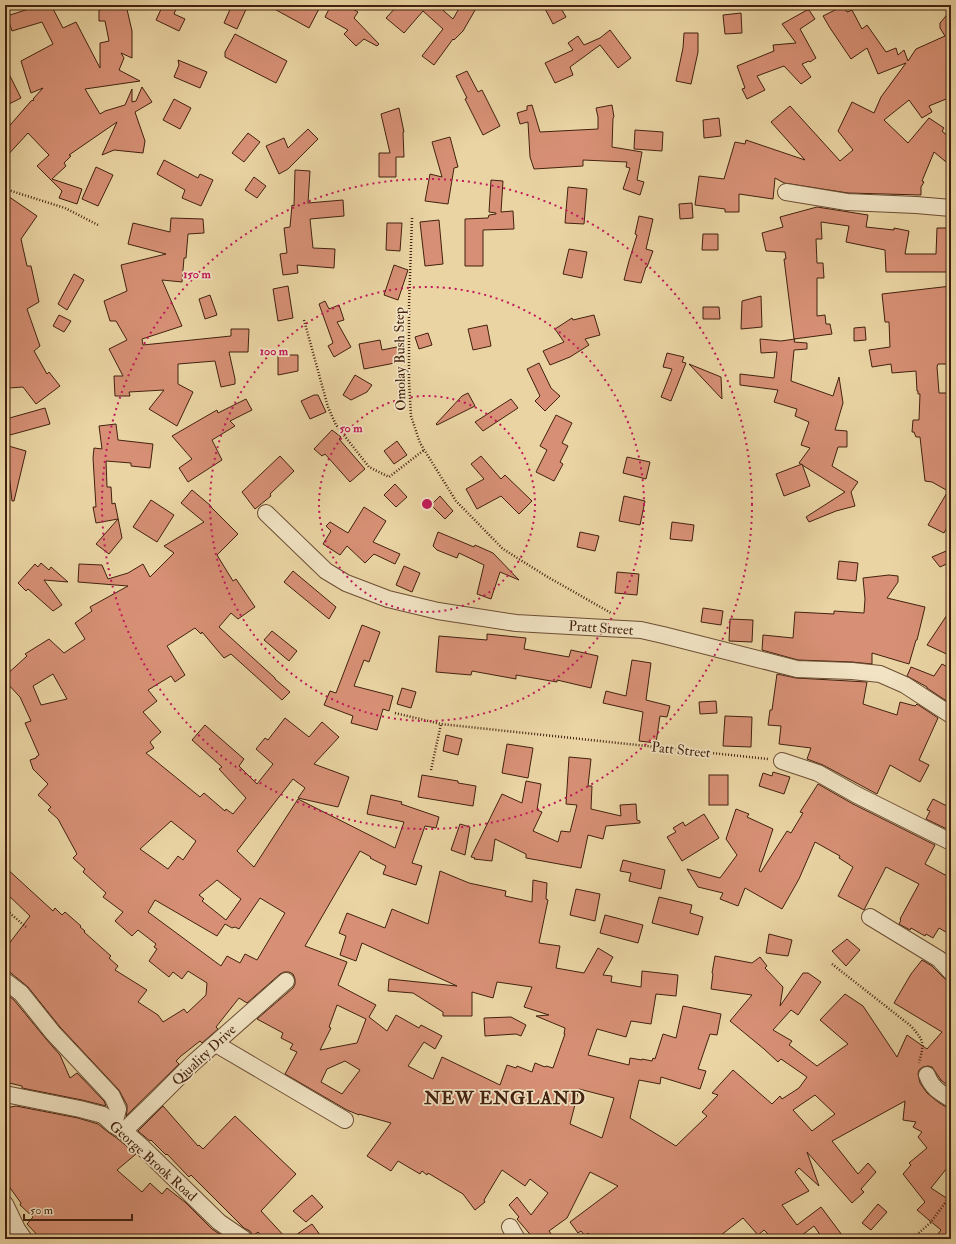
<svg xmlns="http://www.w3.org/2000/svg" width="956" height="1244" viewBox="0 0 956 1244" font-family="'IM FELL Double Pica',serif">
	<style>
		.building { fill: #d79075; stroke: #42210f; fill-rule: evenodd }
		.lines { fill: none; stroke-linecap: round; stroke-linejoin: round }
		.minor-casing { stroke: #6c4e34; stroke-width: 18 }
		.path { stroke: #42210f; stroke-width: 2.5; stroke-dasharray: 1 2; stroke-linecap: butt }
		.minor { stroke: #f1e3c3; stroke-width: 16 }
		.ring { fill: none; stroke: #c2185b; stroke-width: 2; stroke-dasharray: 2 4 }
		.labels { text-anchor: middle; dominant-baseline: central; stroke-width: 3.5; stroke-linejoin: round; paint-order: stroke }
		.street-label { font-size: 14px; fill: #42210f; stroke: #f1e3c3 }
		.district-label { font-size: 18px; font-weight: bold; letter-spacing: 1px; fill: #42210f; stroke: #f1e3c3 }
		.centre { fill: #c2185b; stroke: #f1e3c3; stroke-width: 2 }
		.ring-label { font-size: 12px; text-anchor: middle; font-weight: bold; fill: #c2185b; stroke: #f1e3c3; stroke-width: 3.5; stroke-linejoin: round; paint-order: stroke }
	</style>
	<rect width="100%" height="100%" fill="#ead4a3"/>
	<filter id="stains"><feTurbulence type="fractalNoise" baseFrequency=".005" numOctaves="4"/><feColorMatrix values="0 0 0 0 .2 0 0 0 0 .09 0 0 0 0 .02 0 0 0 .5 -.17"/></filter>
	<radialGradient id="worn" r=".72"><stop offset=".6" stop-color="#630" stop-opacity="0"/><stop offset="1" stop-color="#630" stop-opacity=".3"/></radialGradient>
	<g class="building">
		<path d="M41 5H51L63 28 76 22 100 68V43L109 41 105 21H99V10L126 5 132 31V58L121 53 124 58 119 70 140 81 85 89 100 114 105 111 125 105 132 89V102L136 101 142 87 152 102 135 112 145 141 143 153 114 150 102 155 117 122 69 155 71 156 64 163 66 166 52 179 82 189 77 204 59 198 62 191 37 166 49 155 28 133 5 158V131L31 101 34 100 33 99 43 88 31 93 21 61 53 44 42 22 12 31 7 16Z"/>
		<path d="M163 5H167L176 9 174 14 185 19 179 31 156 20Z"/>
		<path d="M232 5H248L237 29 224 23Z"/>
		<path d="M267 5H321L309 28Z"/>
		<path d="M331 5H346L358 12 354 18 379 44 377 46 364 39 356 46 344 34 348 30 325 17Z"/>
		<path d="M398 5H437L453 19 461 5H478L463 31 454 40 453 39 434 65 422 56 443 29 423 11 404 33 386 18Z"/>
		<path d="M543 5H559L566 17 553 24Z"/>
		<path d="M843 6 847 12 852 10 862 29 867 25 886 52 896 48 898 55 904 50 908 61 916 49 945 36 940 28V23L951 10V97L929 106 932 112 922 118 909 100 884 120 908 143 929 118 944 128 942 131 951 139V166L934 152 922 181 924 182 921 187V195L848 193 784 183 775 178 773 199 739 194V212H725V209L695 205 699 176 724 179 735 142 745 144 746 140 805 160 771 122 790 106 840 161 853 150 838 131 852 102 874 113 881 97 906 63 878 74 867 48 851 59 830 28 823 16Z"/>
		<path d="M807 10H809L815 19 800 29 816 58 810 62 809 61 802 64 811 77 801 84 784 66 757 76 765 90 747 99 742 89 745 88 737 66 774 51 773 45 796 43 782 24Z"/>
		<path d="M741 13 742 33 725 34 723 15Z"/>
		<path d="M610 30 631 58 618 68 600 45 570 67 573 75 555 83 545 63 573 50 568 43 578 36 584 45 600 38Z"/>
		<path d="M684 33H698V52L691 84 676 81 683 48Z"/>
		<path d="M235 34 287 61 276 83 225 57V52Z"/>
		<path d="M178 60 207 72 200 88 174 77 179 65Z"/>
		<path d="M5 66 21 98 5 106Z"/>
		<path d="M467 71 478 92 482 90 500 126 483 135 465 99 467 98 456 76Z"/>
		<path d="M174 99 191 108 180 129 163 120Z"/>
		<path d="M532 105 540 132 598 129V117L596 108 612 105 614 117 613 118 612 147 642 152 637 180 644 182 640 195 623 189 630 168 626 167 627 162 583 160V166L534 169 530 157 528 122 520 124 517 113 527 110V106Z"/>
		<path d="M399 108 404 132H403L404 157H396V177H379V153H390L381 114Z"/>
		<path d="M719 118 721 136 704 138 703 120Z"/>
		<path d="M308 129 318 139 288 169 279 174 266 146 284 138 288 148Z"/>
		<path d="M635 130 663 132 662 151 634 149Z"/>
		<path d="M248 133 260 142 244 162 232 153Z"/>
		<path d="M450 137 458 167 454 168 448 204 425 201 430 174 442 177 432 142Z"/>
		<path d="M164 160 198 178 200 174 213 180 201 206 182 198 185 190 157 174Z"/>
		<path d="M96 167 113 175 98 206 82 199Z"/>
		<path d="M295 170 310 171 308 203 343 200 344 216 310 219 313 248 335 249 334 268 297 265 298 273 283 275 280 254 287 253 284 228 290 227 292 205 294 206Z"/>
		<path d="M254 177 266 186 257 198 245 190Z"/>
		<path d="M491 180 503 181 501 212 513 211 514 229 483 230V266H465V219L488 218 489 215 496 214V213L489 212Z"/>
		<path d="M568 187 587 189 584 224 565 223Z"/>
		<path d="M5 194 37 216 21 239 27 266H31L39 302 27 309 40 346 34 351 47 374 49 372 60 386 36 404 23 387 9 388 5 351Z"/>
		<path d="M692 203 693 218 680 219 679 204Z"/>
		<path d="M817 207 868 215 866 227 894 230V228L909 231 905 254H936L937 228H951V246H949V272H886L885 250 846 242 849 226 821 222 822 239H816L817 263H823L824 278H817V316L825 315 826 324H830L832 334 794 339 784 259H786L785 252 766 251 762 233 783 227 780 217Z"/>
		<path d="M639 216 653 219 646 249 653 251 647 267H646L641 283 624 280 629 261 637 235 635 234Z"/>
		<path d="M171 218 203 219 204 233 188 234 186 258H184L182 282 162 280 182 326 142 339 143 345 231 336V329H249L248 352H229L235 379V384L221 387 215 361 178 364V384L193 392 177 426 149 409 164 390 129 392 130 396H115L114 376H123L109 349 127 340 116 321H110L104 301 127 291 121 265 166 254 128 244 133 223 170 232Z"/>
		<path d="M439 220 443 264 425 266 420 222Z"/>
		<path d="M387 223H402L400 251 386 250Z"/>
		<path d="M703 234H718V250H702Z"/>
		<path d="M569 249 587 252 582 278 563 274Z"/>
		<path d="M394 265 408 270 398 300 384 295Z"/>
		<path d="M74 274 84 280 67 310 58 304Z"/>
		<path d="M288 286 293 318 278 321 273 289Z"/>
		<path d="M951 286V364H938L937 367 939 393H951V520L944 533 928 525 948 491 932 482 925 481 920 437H916L914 432H912L913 420H919L920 394H918V391H917L916 371 892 373 891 364 872 367 869 350 890 347 889 322H885L882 294Z"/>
		<path d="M210 295 217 315 205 319 199 299Z"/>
		<path d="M761 296 762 327 741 329 742 301Z"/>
		<path d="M325 301 329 309 339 305 344 320 337 322 351 347 334 357 328 346 333 343 319 304Z"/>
		<path d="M703 307H719L720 319H703Z"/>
		<path d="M59 315 71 321 64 332 53 326Z"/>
		<path d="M594 315 600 335 585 339 589 345 570 357 550 365 543 351 564 342 555 329 572 318 573 320Z"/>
		<path d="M487 325 491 346 473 350 468 329Z"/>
		<path d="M865 327 866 340 854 341V328Z"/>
		<path d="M428 333 432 345 419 349 415 337Z"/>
		<path d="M760 339 781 341 795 339 794 342 807 343V349L794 350 791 381 833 396 839 377 843 403 835 430 847 431V447H838L832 466 858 482 851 492 855 506 836 511 809 522 806 517 845 492 799 463 810 448 801 445 809 422 795 416 797 409 774 402 778 390 740 385V374L774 378 777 352 761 353Z"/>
		<path d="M380 340 382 350 402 346 405 361 364 369 359 344Z"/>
		<path d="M667 353 684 357 682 362 686 363 671 401 661 397 672 369 663 367Z"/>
		<path d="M278 355H298V371L278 375Z"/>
		<path d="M539 363 551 388 560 396 545 411 535 401 540 396 527 369Z"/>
		<path d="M689 364 721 377 722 399Z"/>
		<path d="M355 375 372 385 367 392 351 400 343 395Z"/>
		<path d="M468 393 475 406 437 425 436 424 462 396Z"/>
		<path d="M314 395H318L326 412 310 419 301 401Z"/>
		<path d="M246 399 252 410 230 421 235 426 212 440 222 460 188 482 179 468 192 459 172 436 217 410 218 413Z"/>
		<path d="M511 399 518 408 483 431 475 422Z"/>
		<path d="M45 408 50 424 10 435 6 419Z"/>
		<path d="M556 415 572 423 562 443 568 446 560 462 563 464 554 481 536 472 547 450 540 446Z"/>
		<path d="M116 424 118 440 153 444 150 468 131 466V463L106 461 107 487H111L112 504 115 503 122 538 109 554 96 544 118 519 96 523 93 507H96L93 458 94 448 102 449 99 426Z"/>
		<path d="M332 430 341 437 339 439 365 469 350 482 325 454 322 456 314 449Z"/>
		<path d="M397 441 407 455 394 464 384 451Z"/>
		<path d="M5 445 26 451 14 501H12L9 474 5 473Z"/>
		<path d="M280 456 294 471 270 494 271 496 255 509 242 492Z"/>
		<path d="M481 456 501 479 505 475 532 501 519 514 501 496 477 509 466 489 484 479 471 464Z"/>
		<path d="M627 457 650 462 646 479 623 473Z"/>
		<path d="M802 464 810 486 784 496 776 474Z"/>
		<path d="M395 484 407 497 396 507 384 495Z"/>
		<path d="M192 490 211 506V507L238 534 217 555 233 581 236 579 255 607 238 619 231 613 219 627 275 678V679L290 692 282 700 231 654 224 658 202 632 201 634 195 628 167 646 185 675 175 682 171 676 148 690 157 701 143 712 161 732 150 742 154 748 146 753 200 797 204 793 225 811 226 809 233 814 246 798 219 769 222 767 192 740 205 725 244 759 239 766 257 784 273 764 256 749 265 738 268 740 285 718 309 737 322 722 339 737 314 764 349 777 338 807 298 798 305 788 293 779 237 851 254 867 298 799 395 848 404 822 367 814 371 795 402 802 401 804 439 817 436 828 425 826 412 863 422 866 416 885 383 874 386 866 370 858 371 857 360 851 305 946 347 962 338 985 376 1005 369 1017 387 1031 396 1015 419 1028 421 1025 442 1036 435 1049 424 1042 408 1066 433 1079 442 1057 500 1085 507 1065 516 1068 517 1066 532 1072 535 1063 545 1067 546 1066 553 1068 565 1034H564L565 1028 536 1016 549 1015 524 1007 532 987 497 982 493 998 472 992V1016H443V1012L413 993 388 991 389 979 457 986 362 943 356 961 340 955 346 936 339 933 347 913 385 928 392 909 428 924 440 871 469 883 506 891 505 896 532 902 533 880 547 883 546 899 548 900 539 943 560 946 556 968 584 973 598 948 613 957 603 975 612 976 611 982 641 987 642 971 678 975 676 996 656 994 651 1024 631 1021 626 1037 597 1029 588 1055 629 1065 630 1058 642 1060V1059L652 1061 653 1058 655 1059 663 1034 676 1038 683 1006 721 1014 717 1035 710 1034 698 1069 706 1071 700 1089 661 1077 660 1084 639 1080 630 1118 676 1146 707 1116 702 1112 718 1095 712 1093 733 1070 772 1104 780 1096 782 1099 799 1088 807 1077 781 1059 778 1062 764 1049 730 1021 752 995 711 989 713 974 712 973 715 956 752 963 760 957 767 966 765 968 783 987 780 1006 803 973H808L821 982 798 1015 791 1010 773 1030 792 1041 789 1045 817 1066 848 1044 820 1020 845 994 863 1006 897 1057 907 1035 927 1049 942 1032 894 1003 911 974 922 960 932 966 944 978 951 983V1088L941 1080 932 1067 928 1066 923 1067 919 1070 918 1074 920 1083 927 1093 938 1102 946 1107 951 1108V1163L931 1188 951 1201V1239H934L941 1230 917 1210 925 1202 903 1174 911 1165 909 1163 927 1148 918 1137 922 1132 913 1127 916 1122 903 1120 905 1101 832 1141 858 1174 868 1163 876 1172 861 1189 864 1192 852 1203 807 1152 819 1186 799 1168 795 1172 809 1191 782 1205 797 1225 821 1207 845 1239H823L814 1226 797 1239H773L764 1230 758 1235 743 1218 716 1239H593L588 1233 585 1236 581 1231 578 1233 570 1222 618 1186 590 1172 567 1218 549 1231 555 1239H534L517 1219 519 1217 509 1205 517 1197 531 1215 548 1193 530 1179 525 1186 502 1170 484 1200 485 1202 475 1210 463 1194 428 1173 427 1175 422 1171 420 1174 398 1161 391 1171 367 1156 391 1123 359 1114V1115L347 1110 285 1074 297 1052 290 1049 293 1044 281 1038 283 1033 257 1019 293 988 295 984V979L293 974 289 972H284L280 974 247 1003 239 998 216 1027 218 1029 202 1043 200 1041 181 1056 176 1061 179 1064 126 1116 127 1111V1105L119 1090 60 1027 28 987 11 973 5 972V949L30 916 5 892V867L53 911 55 908 62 915 65 912 81 926 80 927 85 931 84 932 111 956 109 958 118 966 115 970 147 990 138 1002 158 1015 163 1022 184 1009 187 1013 206 995 207 983 188 971 182 979 173 972 169 977 149 961 157 949 154 947 156 944 138 930 132 936 115 921 123 912 103 897 106 893 83 872 85 869 73 858 77 854 58 819 48 810 51 807 38 795 48 784 33 769 30 760 36 758V757L39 755 25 723 31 721 20 697 5 681V676L27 656 25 654 49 639 64 653 85 639 75 623 92 611 90 607 128 586 78 582 79 564 102 565 108 579 128 573 143 564 150 577 174 553 164 546 204 522 181 503ZM53 674 67 699 41 705 33 686ZM171 821 196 841 183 860 178 856 168 869 140 849ZM217 880 241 899 226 920 202 901 204 899 199 895ZM260 898 285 913 257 960 245 954 240 963 227 956 221 966 148 912 155 900 217 936 225 924 232 928 235 927 239 929ZM337 1005 366 1019 357 1043 320 1050 331 1028 329 1027ZM345 1061 360 1070 342 1094 321 1082 327 1069ZM579 1089 614 1098 602 1138 570 1124ZM815 1095 835 1114 812 1131 793 1110Z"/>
		<path d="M440 496 453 511 445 519 431 505Z"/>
		<path d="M624 496 645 501 640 525 619 521Z"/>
		<path d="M151 500 174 515 157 542 133 527Z"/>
		<path d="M364 507 386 521 373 542 400 554 395 564 374 554 365 563 347 546 340 555 323 544 331 531 326 526 330 522 348 533Z"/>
		<path d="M672 522 694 525 692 541 670 539Z"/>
		<path d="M438 532 474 547 475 545 493 553 519 580 500 572 491 599 477 594 484 565 459 553 457 558 437 550 433 546Z"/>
		<path d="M580 532 599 536 595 551 577 547Z"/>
		<path d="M951 549V562L940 567 932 557Z"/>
		<path d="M839 561 858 563 856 581 837 579Z"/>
		<path d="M41 563 49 570 51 567 68 582 44 580 62 605 53 611 28 589 26 591 18 583 35 564 38 567Z"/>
		<path d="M404 566 420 573 412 592 396 585Z"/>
		<path d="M293 571 336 607 329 619 284 582Z"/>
		<path d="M617 572 639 574 637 595 615 593Z"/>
		<path d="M889 575 898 576V582L887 598 925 607 917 640H916L909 664 872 653V664L852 662 798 660 762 650 763 635 793 638 795 612 834 614V611L864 613 865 599 863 578Z"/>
		<path d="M703 608 723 611 721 625 701 622Z"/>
		<path d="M951 609V656L927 645Z"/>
		<path d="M730 619 753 620 752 642 729 641Z"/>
		<path d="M362 625 380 632 369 662 364 660 354 686 393 696 389 711 383 709 377 730 351 723 353 716 324 705 330 691 336 693Z"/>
		<path d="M272 631 297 651 289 661 264 640Z"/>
		<path d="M487 634 526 638 524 649 569 657 571 650 598 656 591 688 557 680V682L516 675V679L472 671 471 675 436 672 439 636 487 640Z"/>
		<path d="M632 660 651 663 646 700 670 706 667 717 660 716 656 743 639 741 643 712 603 703 606 691 626 696Z"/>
		<path d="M942 664 951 669V704L927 688V687L907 676 911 667 934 676Z"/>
		<path d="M777 674 796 678 867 682 863 704 897 715 900 702 915 706 917 704 938 718 919 760 929 765 920 782 890 765 877 794 823 765 807 759 811 748 779 744 781 726 768 725 770 710H772Z"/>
		<path d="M402 688 416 692 411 708 397 704Z"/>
		<path d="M716 701 717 713 700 714 699 702Z"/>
		<path d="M725 716 752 717 751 747 723 746Z"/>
		<path d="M446 735 462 739 458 755 443 751Z"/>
		<path d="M507 744 533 748 528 778 502 773Z"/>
		<path d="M569 757 591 759 588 786H592L591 809 621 816 620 805 636 804 637 820 640 821V823L606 826 603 839 588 835 581 868 526 858V854L495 839 492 861 474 859 475 858 471 857 502 794 522 803 526 781 541 784 537 810 542 812 533 831 558 842 561 831 570 832 577 805 566 804Z"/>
		<path d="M773 772 790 777 784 794 759 786 763 773 772 776Z"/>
		<path d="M422 775 458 781V783L476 786 473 806 418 797Z"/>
		<rect x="709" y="775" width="19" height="30"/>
		<path d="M818 784 853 804 935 845 925 864 947 876 946 879 951 881V935L939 928 933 938 926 934 925 936 911 928 910 930 899 924 901 920 900 919 919 884 886 867 864 910 838 896 853 867 839 858 840 856 815 842 799 879 782 909 745 888 738 906 720 899 723 893 698 887 687 869 720 878 737 855 726 839 736 809 749 814 747 817 773 829 759 871 761 872 787 831 791 833 803 813 800 812Z"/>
		<path d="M933 799 951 808V831L926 819 930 811 927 810Z"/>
		<path d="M704 814 719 838 682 861 667 837 676 832 673 828 683 822 685 826Z"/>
		<path d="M460 824 470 827 465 855 451 850Z"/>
		<path d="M623 860 665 870 661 889 629 881 631 873 620 871Z"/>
		<path d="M576 889 600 894 595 921 570 915Z"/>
		<path d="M659 897 692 905 690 913 703 917 698 935 652 923Z"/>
		<path d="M605 915 643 925 638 943 600 933Z"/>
		<path d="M769 934 792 940 788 956 766 953Z"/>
		<path d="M847 939 860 950 846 966 832 951Z"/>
		<path d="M5 993 14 1000 46 1039 60 1055 70 1078 77 1073 104 1101 106 1106 82 1100 22 1088V1086L5 1082Z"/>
		<path d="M511 1017 526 1025 521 1036 516 1034 485 1036 484 1018Z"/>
		<path d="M16 1106 78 1118 98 1124 108 1132 118 1139 136 1154 117 1170 142 1192 150 1183 162 1194 167 1188 186 1203 212 1229 227 1239H41L27 1224 33 1217 20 1205 21 1203 5 1181V1108Z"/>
		<path d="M163 1106 198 1146 199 1145 203 1149 235 1116 296 1174 261 1211 287 1239H264L258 1232 253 1236 250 1231 244 1228 191 1175 189 1177 167 1154 166 1155 151 1140 150 1141 138 1131Z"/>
		<path d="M312 1195 323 1207 306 1222 293 1211Z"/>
		<path d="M878 1204 887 1212 871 1230 862 1223Z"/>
		<path d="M312 1224 323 1239H290Z"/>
	</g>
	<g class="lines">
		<defs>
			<g id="minor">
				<path d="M786 192 847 202 916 205 951 208"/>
				<path d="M266 513 326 571 346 583 388 599 438 611 516 623 641 630 663 635 797 669 852 671 880 674 905 685 951 715"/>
				<path d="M782 761 818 773 857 795 951 842"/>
				<path d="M870 917 939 959 951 972"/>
				<path d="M5 981 21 993 53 1033 100 1083 112 1096 118 1109 114 1125"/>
				<path d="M216 1044 345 1120"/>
				<path d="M927 1075C932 1088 939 1092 951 1099"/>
				<path d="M5 1094 80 1109 103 1115 114 1125 124 1131 141 1146 219 1222 244 1239"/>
				<path d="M124 1131 159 1097 193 1063 286 981"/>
				<path d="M5 1204 17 1229 24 1239"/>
				<path d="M510 1227 517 1239"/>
			</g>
		</defs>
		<use href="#minor" class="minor-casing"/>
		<g class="path">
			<path d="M5 189 65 208 98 225"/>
			<path d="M412 218 409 305V381L411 416 420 443 456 501 503 549 546 576 611 613"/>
			<path d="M304 320 328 407 336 425 369 467 389 477 424 450"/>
			<path d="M395 713 441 724 768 759"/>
			<path d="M431 770 441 724"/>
			<path d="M5 909 26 927"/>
			<path d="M832 964 911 1026C925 1042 924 1043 919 1063"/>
			<path d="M947 1171 951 1177"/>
			<path d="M912 1239 931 1222 948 1199 951 1197"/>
		</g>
		<use href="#minor" class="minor"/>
	</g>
	<g class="ring">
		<circle cx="427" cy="504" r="108"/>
		<circle cx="427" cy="504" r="217"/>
		<circle cx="427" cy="504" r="325"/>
	</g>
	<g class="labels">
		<g class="street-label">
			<text transform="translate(400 359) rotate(-91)">Omolay Bush Step</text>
			<text transform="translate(601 628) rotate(4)">Pratt Street</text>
			<text transform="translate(681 750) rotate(6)">Patt Street</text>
			<text transform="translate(204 1055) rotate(-43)">Qiuality Drive</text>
			<text transform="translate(153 1161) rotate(42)">George Brook Road</text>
		</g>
		<g class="district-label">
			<text x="505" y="1098">NEW ENGLAND</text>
		</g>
	</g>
	<circle cx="427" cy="504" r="6" class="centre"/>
	<g class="ring-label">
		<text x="197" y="278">150 m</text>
		<text x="274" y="355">100 m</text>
		<text x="351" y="432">50 m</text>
	</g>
	<rect width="956" height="1244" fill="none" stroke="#ead4a3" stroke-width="20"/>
	<rect x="6" y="6" width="944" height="1232" fill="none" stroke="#42210f" stroke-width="2"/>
	<rect x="10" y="10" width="936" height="1224" fill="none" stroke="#42210f"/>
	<path d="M24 1214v6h108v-6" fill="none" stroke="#42210f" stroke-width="2"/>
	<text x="30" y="1214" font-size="12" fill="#42210f" stroke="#f1e3c3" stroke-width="3" paint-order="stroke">50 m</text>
	<rect width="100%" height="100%" filter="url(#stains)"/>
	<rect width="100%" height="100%" fill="url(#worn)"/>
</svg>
